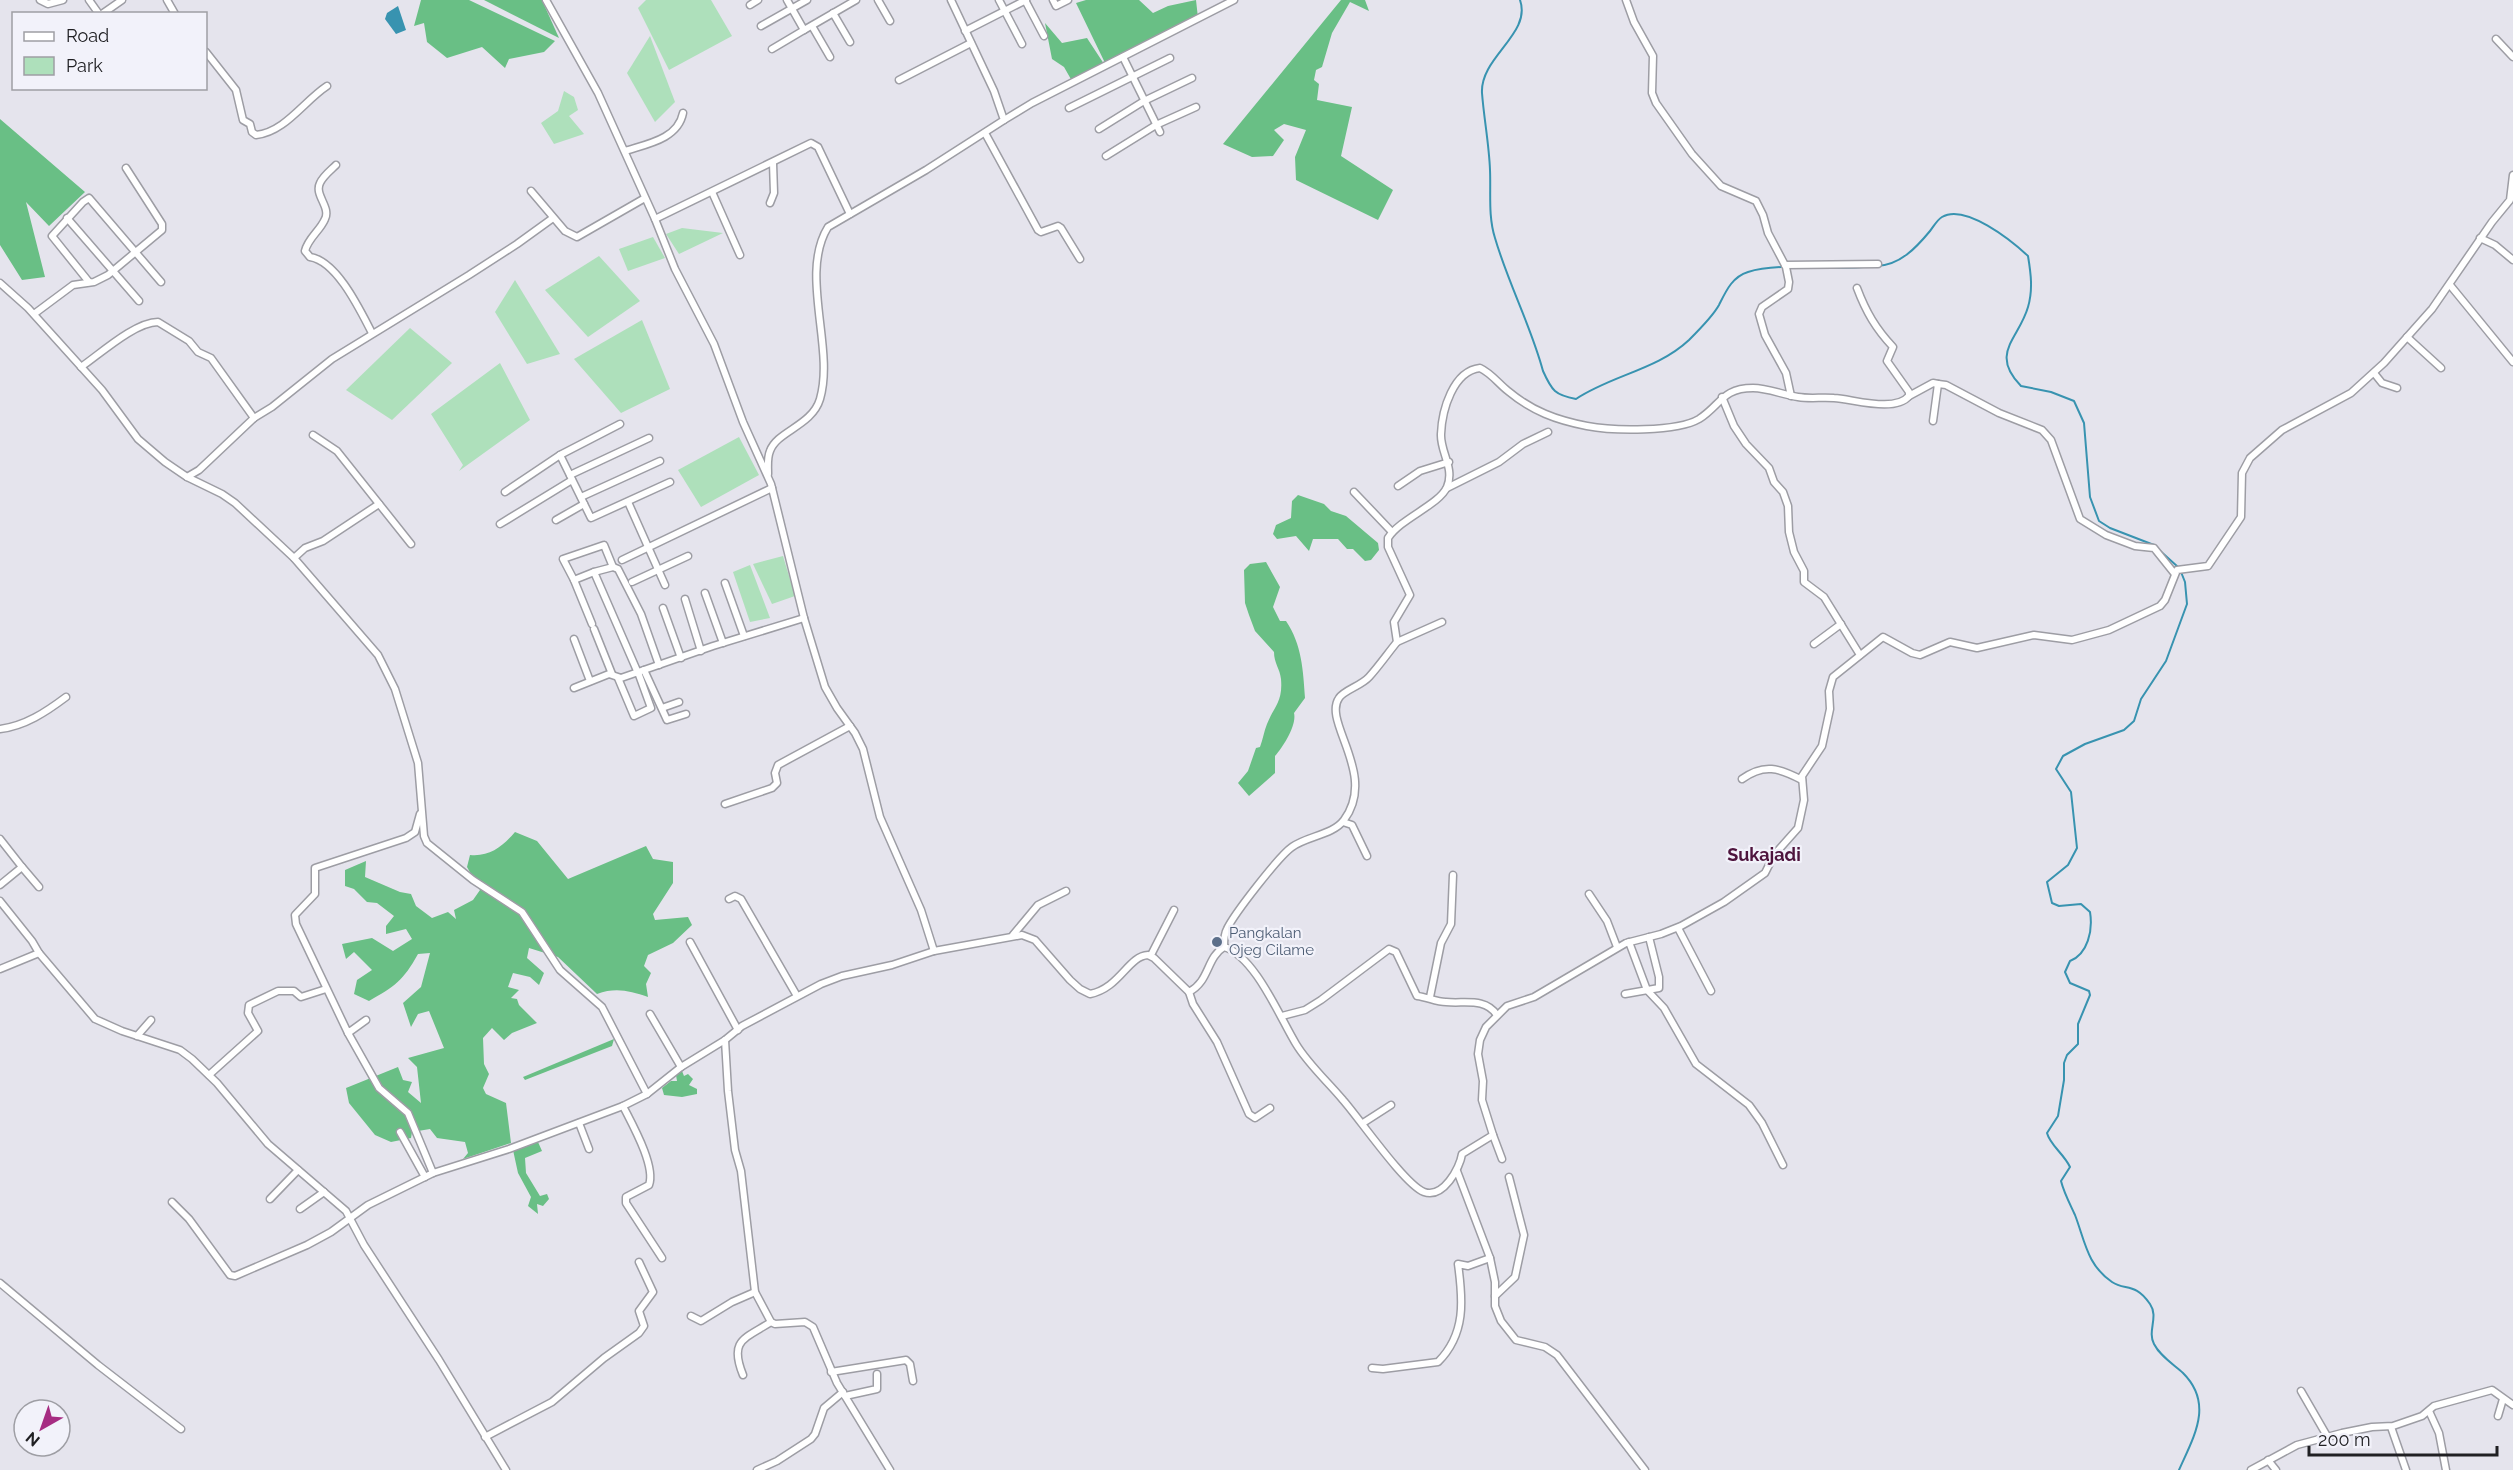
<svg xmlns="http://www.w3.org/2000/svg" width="2513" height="1470" viewBox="0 0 2513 1470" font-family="Raleway,sans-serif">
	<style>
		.green { fill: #aee0bb }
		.forest { fill: #69bf85 }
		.water { fill: #3893b0 }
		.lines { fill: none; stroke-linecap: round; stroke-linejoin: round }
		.stream { stroke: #3893b0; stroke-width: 2 }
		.street-casing { stroke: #9d9da4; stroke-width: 9 }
		.street { stroke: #fff; stroke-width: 6 }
		.service-dot { fill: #5c6f8a; stroke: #f2f2fa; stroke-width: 2 }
		.labels { text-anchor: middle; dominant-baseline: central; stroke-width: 4.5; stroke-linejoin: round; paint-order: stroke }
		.service-label { font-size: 15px; fill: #4e5e75; stroke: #f2f2fa; text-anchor: start }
		.quarter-label { font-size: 18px; font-weight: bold; fill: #4e143d; stroke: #f2f2fa }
	</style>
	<rect width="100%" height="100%" fill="#e5e4ed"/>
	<g class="green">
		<path d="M646 0H711L732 36 669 70 638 8Z"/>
		<path d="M650 36 675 102 655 122 627 73Z"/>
		<path d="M564 91 574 97 578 110 569 116 584 134 554 144 541 123 558 111Z"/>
		<path d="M682 228 723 233 679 254 666 234Z"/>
		<path d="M653 237 665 258 628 271 619 249Z"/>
		<path d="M599 256 640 301 588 337 545 290Z"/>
		<path d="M515 280 560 354 527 364 495 312Z"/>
		<path d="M642 320 670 389 621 413 574 359Z"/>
		<path d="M410 328 452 363 392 420 346 390Z"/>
		<path d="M500 363 530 420 459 471 463 465 431 414Z"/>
		<path d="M739 437 759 475 701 507 678 470Z"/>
		<path d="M783 556 795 596 772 604 753 564Z"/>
		<path d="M750 565 770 618 750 622 733 572Z"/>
	</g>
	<g class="forest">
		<path d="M421 0H469L555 41 544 52 509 59 505 68 482 47 447 58 427 42 424 23 414 26Z"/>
		<path d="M484 0H542L559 38Z"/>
		<path d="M1086 0H1139L1153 13 1168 6 1196 0 1198 18 1106 65 1076 3Z"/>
		<path d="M1341 0H1365L1369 11 1350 2 1332 33 1322 67 1316 70 1314 80 1319 84 1317 100 1352 107 1341 156 1393 190 1378 220 1296 180 1295 157 1306 130 1284 124 1274 130 1284 140 1273 156 1252 157 1223 144Z"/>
		<path d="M1045 23 1062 43 1087 38 1104 64 1072 81 1064 67 1052 59Z"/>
		<path d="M0 119 85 192 49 226 26 202 45 277 22 280 0 245Z"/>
		<path d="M1298 495 1324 504 1331 511 1346 516 1378 543 1379 550 1371 560 1365 561 1353 549H1347L1338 539H1313L1309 551 1296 536 1277 539 1273 534 1276 525 1291 518 1292 501Z"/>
		<path d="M1266 562 1280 587 1273 607 1280 621H1286C1302 645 1303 670 1305 698L1294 713C1297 725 1283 747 1275 756V773L1249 796 1238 783 1248 771 1256 748 1260 747C1263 739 1264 731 1267 724 1274 706 1283 702 1281 679 1280 669 1274 663 1274 652L1255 631 1249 615 1245 603 1244 570 1250 564Z"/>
		<path d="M515 832 537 841 568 879 646 846 653 859 673 862V883L653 914 655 920 688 917 692 925 673 943 648 955 644 966 651 973 646 984 648 997C630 991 616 987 597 994L558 957 529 948 527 958 544 973 539 985 530 977 513 973 508 987 519 990 511 998 517 999 519 1005 537 1023 512 1033 504 1040 492 1028 483 1038 484 1064 489 1074 483 1088 486 1094 506 1103 511 1143 463 1159 468 1153 465 1142 437 1138 430 1129 412 1132 411 1138 391 1142 375 1135 349 1103 346 1088 398 1067 403 1080 412 1082 408 1092 421 1103 417 1067 408 1058 444 1048 429 1011 418 1014 411 1027 403 1003 421 987 430 953 418 954C403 981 395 986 369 1001L354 994 357 980 372 970 354 952 346 959 342 944 372 938 393 951 412 939 406 929 386 934V926L394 916 377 903 367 902 354 889 345 886V870L366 861 365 877 400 892 411 894 416 906 432 918 448 912 456 919 454 910 473 900 480 890 467 867 470 855C490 857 503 846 515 832Z"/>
		<path d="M614 1039 612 1046 525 1080 523 1077Z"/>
		<path d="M682 1071 684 1076 688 1074 693 1079 689 1085 697 1089V1094L682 1097 664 1095 662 1088 671 1081H677L676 1075Z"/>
		<path d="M538 1142 542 1151 525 1158 526 1173 540 1196 547 1194 549 1199 543 1206 537 1204 538 1214 528 1206 531 1197 518 1173 513 1150Z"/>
	</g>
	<path class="water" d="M398 6 406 30 396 34 385 19 387 13Z"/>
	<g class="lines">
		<g class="stream">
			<path d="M1520 0C1532 34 1480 57 1482 93 1484 119 1489 144 1490 170 1491 193 1488 216 1495 238 1508 283 1531 326 1543 371 1552 391 1555 395 1576 399 1612 375 1657 370 1689 340 1699 330 1713 316 1719 305 1726 291 1732 277 1748 272 1778 262 1829 270 1863 267"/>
			<path d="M1877 266C1900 265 1916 248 1930 231 1934 226 1937 220 1942 217 1965 203 2012 241 2028 256 2031 274 2033 290 2028 307 2019 339 1989 353 2021 386L2051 392 2074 401 2084 423 2090 497 2099 521 2110 528 2154 545"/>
			<path d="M2158 549 2178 567"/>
			<path d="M2179 1470C2194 1436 2214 1404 2183 1373 2173 1364 2160 1356 2154 1344 2147 1331 2159 1317 2150 1304 2135 1282 2125 1291 2112 1282 2087 1265 2085 1241 2075 1215 2070 1204 2064 1193 2061 1181L2070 1167C2064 1154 2050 1145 2047 1133L2058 1116 2064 1080V1063L2067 1055 2078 1044V1024L2090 995 2089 991 2070 983 2065 972 2070 961C2088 954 2093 930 2090 912L2081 904 2059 906 2052 903 2047 882 2068 865 2077 848 2071 792 2056 769 2063 756 2085 744 2124 730 2134 721 2141 699 2166 661 2187 604 2185 582 2181 572"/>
		</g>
		<defs>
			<g id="street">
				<path d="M40 0 48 4 63 0"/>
				<path d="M89 0 99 14"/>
				<path d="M167 0 175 14"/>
				<path d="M546 0 598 93 655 219 675 269 714 344 743 422 771 484 804 618 825 687 837 708 855 733 863 749 880 817 921 910 934 951"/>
				<path d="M787 0 804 30 856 0"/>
				<path d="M878 0 890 21"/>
				<path d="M999 0 1022 44"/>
				<path d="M1025 0 1044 36"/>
				<path d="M1053 0 1056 6 1068 0"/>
				<path d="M1626 0 1634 22 1653 56 1652 93 1656 103 1692 154 1721 186 1756 201 1763 215 1768 233 1786 267 1789 282 1788 289 1762 307 1759 314 1765 335 1786 373 1791 396"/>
				<path d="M750 5 758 0"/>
				<path d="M833 13 850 42"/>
				<path d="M102 14 122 0"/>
				<path d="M761 26 807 0"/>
				<path d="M812 26 830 57"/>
				<path d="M965 31 1026 0"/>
				<path d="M2496 39 2513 57"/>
				<path d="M772 49 804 30"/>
				<path d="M206 52 236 90 243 120 250 124 252 132 256 135C285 132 304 101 327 86"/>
				<path d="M1123 57 1160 132"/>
				<path d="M899 80 971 43"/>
				<path d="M1069 108 1170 58"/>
				<path d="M1004 120 1032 103 1234 0"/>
				<path d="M1099 129 1144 101 1192 78"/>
				<path d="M985 133 1038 230 1041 232 1058 226 1061 228 1080 259"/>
				<path d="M625 151C647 144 678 139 683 113"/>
				<path d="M1106 156 1156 125 1196 107"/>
				<path d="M336 165C331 170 323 176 320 183 314 195 331 207 325 219 320 231 308 238 305 251L310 257C337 261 360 310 372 333"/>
				<path d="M531 191 565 231 577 237 645 198"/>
				<path d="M712 192 740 255"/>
				<path d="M770 203 774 193 773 163"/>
				<path d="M67 218 139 301"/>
				<path d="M655 219 811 143 818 147 850 214"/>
				<path d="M2480 238 2495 245 2513 260"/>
				<path d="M1785 265 1878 264"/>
				<path d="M89 282 52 236 83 202 89 198 161 282"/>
				<path d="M0 283 28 308 102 390 138 439 165 462 187 477 222 494 235 503 294 558 378 655 395 689 418 763 424 836 427 843 473 880 522 912 560 970 602 1007 647 1094"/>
				<path d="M2450 285 2513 362"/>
				<path d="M34 314 73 285 94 282 108 275 162 230V224L126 168"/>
				<path d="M2407 337 2441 368"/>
				<path d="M81 367C100 354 135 322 158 322L189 341 198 352 211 358 254 418"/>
				<path d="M2374 373 2382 383 2397 388"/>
				<path d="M1938 384 1946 385 1999 413 2042 430 2051 440 2080 519 2106 535 2135 546 2154 548 2174 573"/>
				<path d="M1909 396 1933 383 1938 384 1933 421"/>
				<path d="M1722 397 1734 426 1746 444 1769 468 1774 482 1783 492 1788 506 1789 532 1794 552 1804 571V582L1824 597 1860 655"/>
				<path d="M313 435 337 451 411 544"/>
				<path d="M560 455 591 518 670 482"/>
				<path d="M768 474C768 466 767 458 770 451 777 431 812 426 820 399 835 348 799 274 828 227L926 170 1004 120 994 91 951 0"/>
				<path d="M570 475 649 438"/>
				<path d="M187 477 199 470 254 418 272 407 332 359 469 275 517 244 553 218"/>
				<path d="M1398 486 1420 471 1449 462"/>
				<path d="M1447 488 1499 462 1523 444 1548 432"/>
				<path d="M505 492 560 455 620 424"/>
				<path d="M1354 492 1392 532"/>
				<path d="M581 497 660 461"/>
				<path d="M628 502 665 585"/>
				<path d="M556 520 584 504"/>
				<path d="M500 524 572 480"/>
				<path d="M294 558 305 548 323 541 379 504"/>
				<path d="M622 560 772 488"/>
				<path d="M574 580 563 559 604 545 613 567"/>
				<path d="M632 582 688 556"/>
				<path d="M725 583 744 636"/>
				<path d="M705 593 723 643"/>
				<path d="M685 599 701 651"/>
				<path d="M663 608 681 658"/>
				<path d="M592 624 574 580 594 572"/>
				<path d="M594 629 612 674"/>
				<path d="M574 639 590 681"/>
				<path d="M1397 642 1442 622"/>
				<path d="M1814 644 1841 624"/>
				<path d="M644 670 667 720 686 714"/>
				<path d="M638 673 594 572 613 567 618 569 641 614 659 665"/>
				<path d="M618 678 634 716 651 708 639 675"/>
				<path d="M574 688 609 674 621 678 713 646 804 618"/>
				<path d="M662 708 679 702"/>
				<path d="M0 729C25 726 46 712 66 697"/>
				<path d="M1742 779C1764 763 1779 768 1802 780"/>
				<path d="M725 804 772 788 777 783 775 773 778 765 850 726"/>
				<path d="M1343 822 1352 825 1367 856"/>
				<path d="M0 839 22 867 0 885"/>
				<path d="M22 867 39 887"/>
				<path d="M1589 894 1607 921 1617 947"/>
				<path d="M729 899 735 896 741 899 797 996"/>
				<path d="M0 901 32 941 39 953"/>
				<path d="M1678 928 1711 991"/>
				<path d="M1013 935 1038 905 1066 891"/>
				<path d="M690 942 738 1030"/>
				<path d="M1629 942 1647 990 1664 1008 1696 1064 1749 1105 1762 1123 1783 1165"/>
				<path d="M1224 947C1224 941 1224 934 1227 929 1234 914 1279 856 1292 847 1307 836 1333 835 1344 820 1378 774 1322 722 1339 698 1344 690 1361 686 1369 677 1379 666 1388 653 1397 642L1394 622 1410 595 1388 547V538C1401 518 1439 505 1447 487 1455 468 1440 452 1441 434 1442 410 1453 371 1480 368 1491 373 1499 384 1508 391 1532 411 1556 420 1587 426 1613 431 1677 432 1699 419 1721 405 1722 388 1753 388 1768 388 1783 395 1798 397 1810 399 1822 397 1834 398 1853 399 1895 413 1909 396V392L1887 361 1893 347C1876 329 1866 312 1857 288"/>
				<path d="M1151 955 1174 910"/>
				<path d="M0 969 39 953 95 1019 122 1031 180 1050 192 1059 217 1083 268 1144 346 1211 364 1245 439 1360 506 1470"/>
				<path d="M1189 992 1193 1004 1217 1042 1249 1114 1255 1118 1270 1108"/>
				<path d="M1625 994 1659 988V977L1649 937"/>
				<path d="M1430 997 1441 943 1451 924 1453 875"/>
				<path d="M650 1014 681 1067"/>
				<path d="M1282 1016 1305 1010 1321 1000 1389 949 1396 952 1417 996C1427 997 1436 1002 1446 1002 1464 1004 1485 997 1497 1015"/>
				<path d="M366 1020 348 1033 296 924 295 915 315 894V868L406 838 415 832 420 814"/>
				<path d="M348 1033 379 1088 408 1113 433 1173"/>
				<path d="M137 1036 151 1020"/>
				<path d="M725 1040 728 1091 735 1150 741 1171 755 1292 771 1322 775 1324 805 1322 813 1327 837 1383 890 1470"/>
				<path d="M209 1075 258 1031 248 1013 249 1005 278 991H294L301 997 326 989"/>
				<path d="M623 1106C632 1124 656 1166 649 1185L626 1197V1203L662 1258"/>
				<path d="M579 1123 589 1149"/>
				<path d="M1363 1123 1391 1105"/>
				<path d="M400 1132 425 1177"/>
				<path d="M1493 1135 1502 1159"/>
				<path d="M1457 1171 1490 1258 1495 1282V1306L1501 1321 1516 1340 1545 1347 1557 1355 1645 1470"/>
				<path d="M270 1199 298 1170"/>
				<path d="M172 1202 189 1219 230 1275 235 1276 307 1245 331 1232 368 1205 433 1173 509 1149 623 1106 647 1094 681 1067 725 1040 742 1026 821 984 842 976 892 965 934 951 1022 935 1035 940 1070 980 1080 989 1090 994C1120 988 1128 956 1148 955L1154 958 1189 992C1210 981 1206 958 1224 947 1255 956 1280 1018 1296 1044 1308 1064 1328 1082 1343 1100 1359 1118 1405 1185 1424 1192 1443 1199 1460 1168 1462 1154L1493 1135 1482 1100 1483 1081 1478 1054 1480 1040 1486 1027 1507 1006 1534 997 1626 943 1661 934 1681 926 1724 902 1765 873 1774 855 1798 828 1804 800 1802 776 1822 746 1830 709 1829 691 1833 677 1883 637 1912 653 1920 655 1950 642 1977 648 2034 635 2072 640 2109 630 2160 606 2165 600 2177 570 2208 566 2241 517 2242 473 2250 458 2282 430 2351 393 2384 363 2432 309 2492 222 2510 200 2513 175"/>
				<path d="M300 1209 324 1192"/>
				<path d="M0 1283 98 1365 181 1429"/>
				<path d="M1495 1296 1515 1277 1524 1235 1509 1177"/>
				<path d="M691 1316 701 1321 732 1302 755 1292"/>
				<path d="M1372 1368 1383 1369 1438 1362C1466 1334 1463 1300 1458 1264L1468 1266 1490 1258"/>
				<path d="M831 1372 906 1360 910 1364 913 1381"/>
				<path d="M743 1375C729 1340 744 1339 771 1322"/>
				<path d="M2301 1391 2327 1436"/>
				<path d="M845 1396 877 1389V1374"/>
				<path d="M2429 1411 2439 1433 2446 1470"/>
				<path d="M2498 1416 2503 1399"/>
				<path d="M2391 1427 2406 1470"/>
				<path d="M485 1437 552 1402 604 1358 639 1333 644 1326 639 1311 653 1292 639 1262"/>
				<path d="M2268 1460 2276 1470"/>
				<path d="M757 1470 777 1461 811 1439 815 1434 824 1408 843 1392"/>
				<path d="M2251 1470 2297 1445 2342 1433 2372 1427 2393 1426 2422 1416 2434 1406 2492 1390 2513 1405"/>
			</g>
		</defs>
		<use href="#street" class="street-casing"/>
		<use href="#street" class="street"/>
	</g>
	<circle class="service-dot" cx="1217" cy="942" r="6"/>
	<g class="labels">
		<g class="service-label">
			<text x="1229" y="933">Pangkalan<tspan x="1229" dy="17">Ojeg Cilame</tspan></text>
		</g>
		<g class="quarter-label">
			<text x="1764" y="854">Sukajadi</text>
		</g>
	</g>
	<rect x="12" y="12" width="195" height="78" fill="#f2f2fa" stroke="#9e9ea4" stroke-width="1.5"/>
	<rect x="24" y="32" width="30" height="9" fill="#ffffff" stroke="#9e9ea4" stroke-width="1.5"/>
	<text x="66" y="42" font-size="18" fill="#202023">Road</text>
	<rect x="24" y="57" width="30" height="18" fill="#aee0bb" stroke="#9e9ea4" stroke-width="1.5"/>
	<text x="66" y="72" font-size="18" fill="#202023">Park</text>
	<g transform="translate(42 1428) rotate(220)"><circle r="28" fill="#f2f2fa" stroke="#9e9ea4" stroke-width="1.5"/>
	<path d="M0-4.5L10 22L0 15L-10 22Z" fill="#a62c82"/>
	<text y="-9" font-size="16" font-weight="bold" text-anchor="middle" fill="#202023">N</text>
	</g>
	<path d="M2309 1446v9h188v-9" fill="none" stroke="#202023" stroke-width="3"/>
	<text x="2318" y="1446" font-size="18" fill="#202023" stroke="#f2f2fa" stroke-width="4.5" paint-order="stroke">200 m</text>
</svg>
